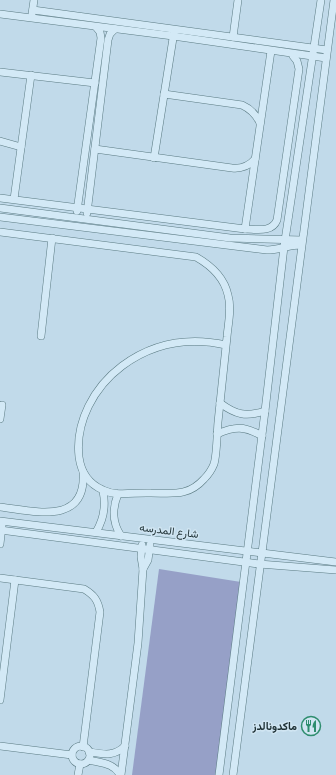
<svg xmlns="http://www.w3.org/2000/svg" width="336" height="775" viewBox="0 0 336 775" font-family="Bitter,Vazirmatn,serif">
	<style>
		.green { fill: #96a0c7 }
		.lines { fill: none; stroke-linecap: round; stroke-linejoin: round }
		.street-casing { stroke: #5a7a82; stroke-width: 8 }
		.street { stroke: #d3e9f6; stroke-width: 7 }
		.labels { text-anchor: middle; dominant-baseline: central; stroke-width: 3; stroke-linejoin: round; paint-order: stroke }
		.street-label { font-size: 11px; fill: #1d2f33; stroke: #d0e5f2 }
		.poi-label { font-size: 11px; font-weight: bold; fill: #1d2f33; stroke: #d0e5f2; text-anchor: end }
	</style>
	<rect width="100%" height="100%" fill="#c1daea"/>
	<path class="green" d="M159 569 241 582 217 775H132Z"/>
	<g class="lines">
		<defs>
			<g id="street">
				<path d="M33 10 327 50"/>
				<path d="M0 14 173 36 326 58"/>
				<path d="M32 14 34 0"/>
				<path d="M233 37 238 0"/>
				<path d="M0 72 95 83"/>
				<path d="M164 94 242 105C251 109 256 114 260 123"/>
				<path d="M0 141 21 147"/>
				<path d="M95 149 232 168C242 169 249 166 255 159"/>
				<path d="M154 158 174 32"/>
				<path d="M0 198 245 229C256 229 272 233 277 220L299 69 297 61 293 56V54"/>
				<path d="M14 199 31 75"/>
				<path d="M0 208 230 238 302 240"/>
				<path d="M77 211 101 38 100 32 96 27"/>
				<path d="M87 213 108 40 110 34 115 29"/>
				<path d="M0 217 267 250C279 250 289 245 301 245"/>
				<path d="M245 229 271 51"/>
				<path d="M0 232 196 257C212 266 224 277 228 295 232 309 228 324 227 337 224 366 221 394 218 422 217 433 217 454 214 464 212 469 208 475 204 479 188 497 172 493 151 493 135 492 117 497 103 490 89 484 81 472 79 457 75 422 94 387 122 366 153 343 189 337 226 345"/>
				<path d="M41 336 52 238"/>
				<path d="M220 403C236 415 246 417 265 411"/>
				<path d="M0 419 2 405"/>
				<path d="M217 434C235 426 245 426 262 436"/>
				<path d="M118 494C112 509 112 522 121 536"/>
				<path d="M0 507C34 511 87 526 83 472"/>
				<path d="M0 521 336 562"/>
				<path d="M0 530 259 564 336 570"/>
				<path d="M96 532C104 519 106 506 103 491"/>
				<path d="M0 544 2 526"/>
				<path d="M143 569 148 560 150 545"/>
				<path d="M0 578 84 589C94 595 98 600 100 612L83 747"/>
				<path d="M0 700 15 580"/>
				<path d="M0 746 72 755"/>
				<circle cx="81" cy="755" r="9"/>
				<path d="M89 752C103 754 114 757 125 746"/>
				<path d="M89 760C101 763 114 763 120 775"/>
				<path d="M78 775 80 764"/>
				<path d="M121 775 138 643 143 569 141 557 142 545"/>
				<path d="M219 775 265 411 284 247 321 0"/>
				<path d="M233 775 334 0"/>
			</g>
		</defs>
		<use href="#street" class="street-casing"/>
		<use href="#street" class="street"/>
	</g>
	<defs>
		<symbol id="restaurant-ring" viewBox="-11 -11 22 22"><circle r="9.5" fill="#d0e5f2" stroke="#2e8d6e" stroke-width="1.5"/><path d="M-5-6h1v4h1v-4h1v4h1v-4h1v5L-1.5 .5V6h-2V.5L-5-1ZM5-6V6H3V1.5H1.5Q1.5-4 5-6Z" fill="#2e8d6e"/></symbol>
	</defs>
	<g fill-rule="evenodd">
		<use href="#restaurant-ring" x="300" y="715" width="22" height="22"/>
	</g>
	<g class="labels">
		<g class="street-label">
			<text transform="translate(169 531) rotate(7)">شارع المدرسه</text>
		</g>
		<g class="poi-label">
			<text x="297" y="726">ماكدونالدز</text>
		</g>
	</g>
</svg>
